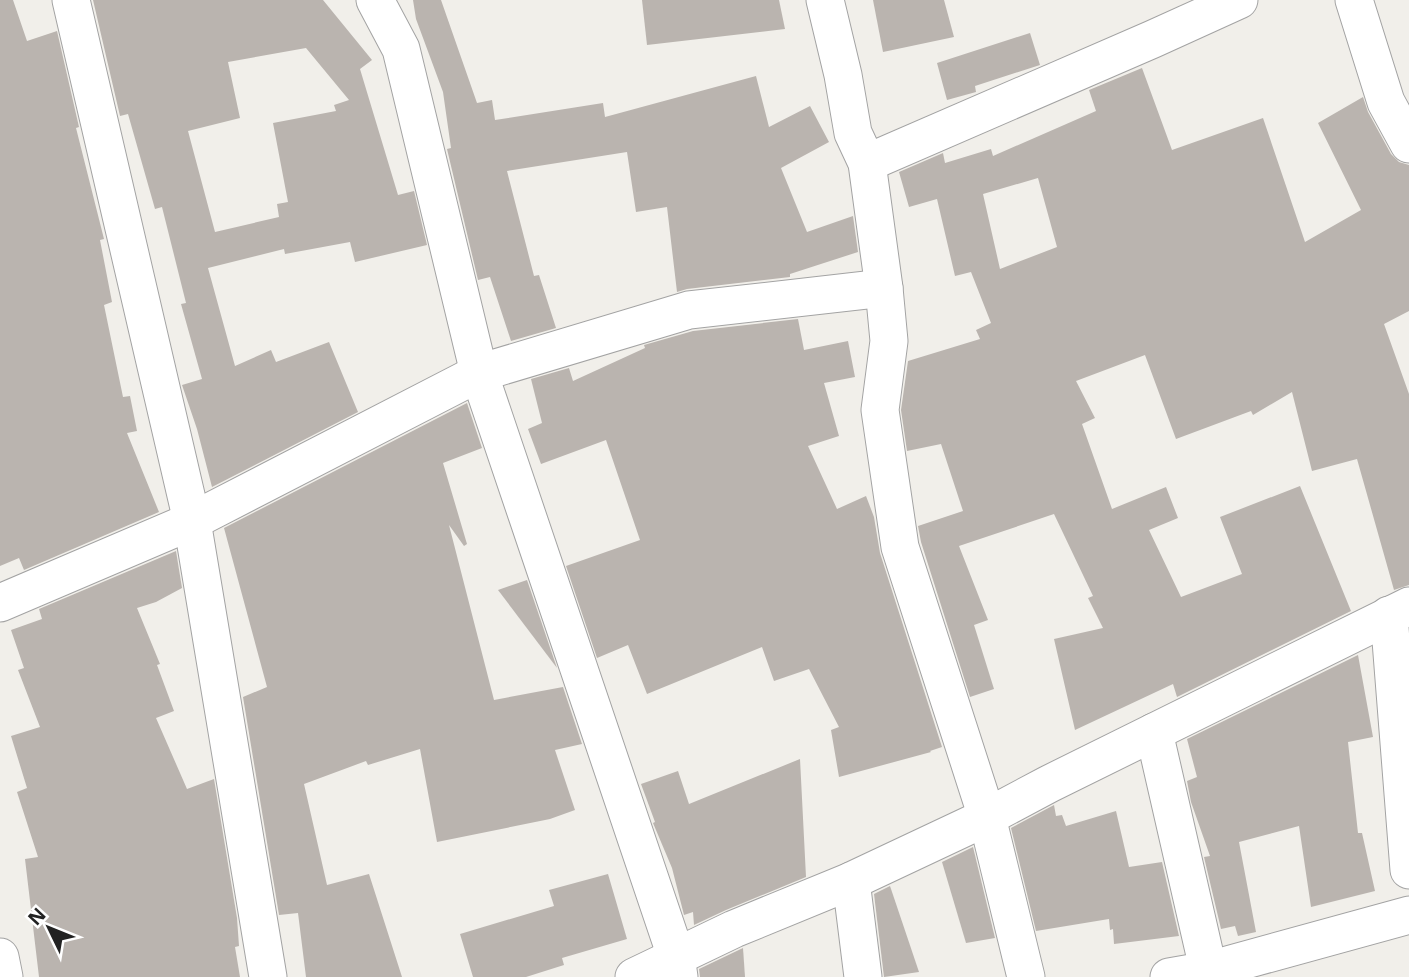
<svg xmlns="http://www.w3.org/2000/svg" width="1409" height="977" viewBox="0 0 1409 977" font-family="'Open Sans',sans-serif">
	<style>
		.building { fill: #bab4af; fill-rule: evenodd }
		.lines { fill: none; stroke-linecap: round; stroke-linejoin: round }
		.street-casing { stroke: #a3a3a3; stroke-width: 39 }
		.street { stroke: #fff; stroke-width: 37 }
	</style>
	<rect width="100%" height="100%" fill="#f1efea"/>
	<g class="building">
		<path d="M0 0H13L27 41 57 31 79 127 76 128 104 239 100 240 112 302 104 305 123 397 130 396 137 431 127 433 159 512 24 570 19 558 0 566Z"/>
		<path d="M93 0H323L372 60 360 69 398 195 414 191 427 245 355 262 350 242 285 254 284 249 208 268 235 366 271 350 276 362 329 342 358 412 212 487 197 429 182 385 202 379 181 304 186 303 162 207 155 209 128 114 120 116ZM306 48 349 100 334 105 336 111 273 123 288 202 277 204 279 217 215 232 188 131 240 118 228 62Z"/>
		<path d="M413 0H441L477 103 492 100 495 120 603 103 605 117 756 76 769 127 810 106 829 142 781 168 807 232 853 216 858 252 790 274V277L687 289 677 292 667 207 636 212 627 152 507 171 534 276 539 275 556 328 511 341 490 277 478 280 447 149 451 148 443 92 416 19Z"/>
		<path d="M642 0H779L785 29 647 45Z"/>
		<path d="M873 0H944L954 37 883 52Z"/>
		<path d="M1030 33 1040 65 975 86 976 92 947 100 937 63Z"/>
		<path d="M1142 68 1172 150 1263 118 1305 242 1361 210 1318 123 1363 97 1368 112 1391 154 1399 162 1409 165V311L1384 324 1409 394V585L1394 590 1357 459 1312 471 1292 392 1253 415 1251 411 1176 439 1145 355 1076 381 1095 418 1082 424 1112 509 1166 487 1178 518 1149 530 1181 597 1242 574 1220 517 1300 486 1351 611 1177 697 1173 684 1075 730 1054 639 1103 628 1088 598 1093 596 1054 514 959 546 988 620 974 625 994 689 970 697 921 542 918 526 963 511 941 444 907 451 901 410 908 361 980 339 976 330 991 323 971 272 955 276 937 199 909 207 899 172 943 153 945 163 991 149 993 156 1096 111 1089 90ZM1038 178 1057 247 1000 269 983 194Z"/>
		<path d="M798 319 804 350 848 341 855 377 824 383 839 436 808 446 837 509 866 496 874 517 880 553 942 747 930 751 931 752 839 777 831 730 839 727 809 669 774 681 762 647 647 694 628 645 597 658 566 566 640 540 606 440 541 464 528 429 542 423 531 379 569 368 573 381 645 348 644 345 693 331Z"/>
		<path d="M467 403 482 448 443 463 467 544 464 546 449 525 494 700 563 687 582 744 555 750 575 810 550 819 437 842 420 749 368 765 366 761 304 784 327 885 369 874 402 977H306L298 913 279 915 243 697 267 687 224 528Z"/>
		<path d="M176 551 182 588 156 602 137 608 160 664 157 665 174 711 156 718 187 789 214 779 237 918 239 946 235 947 240 977H39L25 859 38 857 17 792 27 788 11 736 40 727 18 670 24 668 11 630 42 619 39 609Z"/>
		<path d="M527 580 557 668 498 590Z"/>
		<path d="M1358 655 1373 737 1348 742 1358 833H1362L1375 891 1311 907 1299 826 1239 842 1256 932 1238 936 1235 926 1221 929 1204 857 1210 856 1191 802 1187 781 1197 777 1187 739Z"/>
		<path d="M800 759 806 877 726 910 694 925 693 912 684 915 672 868 653 823 655 822 641 784 678 771 689 804Z"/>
		<path d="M1054 805 1056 816 1062 815 1066 826 1116 811 1129 867 1162 862 1179 936 1114 944 1113 929 1110 930 1109 919 1036 931 1011 828Z"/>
		<path d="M973 847 995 938 966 943 942 862Z"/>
		<path d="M608 874 627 939 562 958 564 965 526 977H473L460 934 554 906 549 890Z"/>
		<path d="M890 886 919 972 884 977 874 894Z"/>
		<path d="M743 948 745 977H700L699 969Z"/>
	</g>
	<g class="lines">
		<defs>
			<g id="street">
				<path d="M71 0 192 521 268 977"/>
				<path d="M375 0 401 49 479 373 676 956 679 977"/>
				<path d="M825 0 843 75 853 133 867 163 884 288 889 341 880 410 900 547 987 817 1026 977"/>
				<path d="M1354 0 1386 102 1409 144"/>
				<path d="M867 163 1153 39 1239 0"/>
				<path d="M0 603 192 521 479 373 689 310 884 288"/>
				<path d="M1389 615 1409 870"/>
				<path d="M1154 732 1210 977"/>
				<path d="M851 881 863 977"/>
				<path d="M0 957 4 977"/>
				<path d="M634 977 734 929 851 881 987 817 1049 784 1409 606"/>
				<path d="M1169 977 1209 970 1409 915"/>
			</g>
		</defs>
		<use href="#street" class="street-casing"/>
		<use href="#street" class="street"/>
	</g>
	<g transform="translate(49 928) rotate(313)" stroke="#ffffff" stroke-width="5" paint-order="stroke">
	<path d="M0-5L12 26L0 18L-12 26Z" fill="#222222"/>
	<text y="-10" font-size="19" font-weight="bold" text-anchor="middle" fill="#222222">N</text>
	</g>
</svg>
